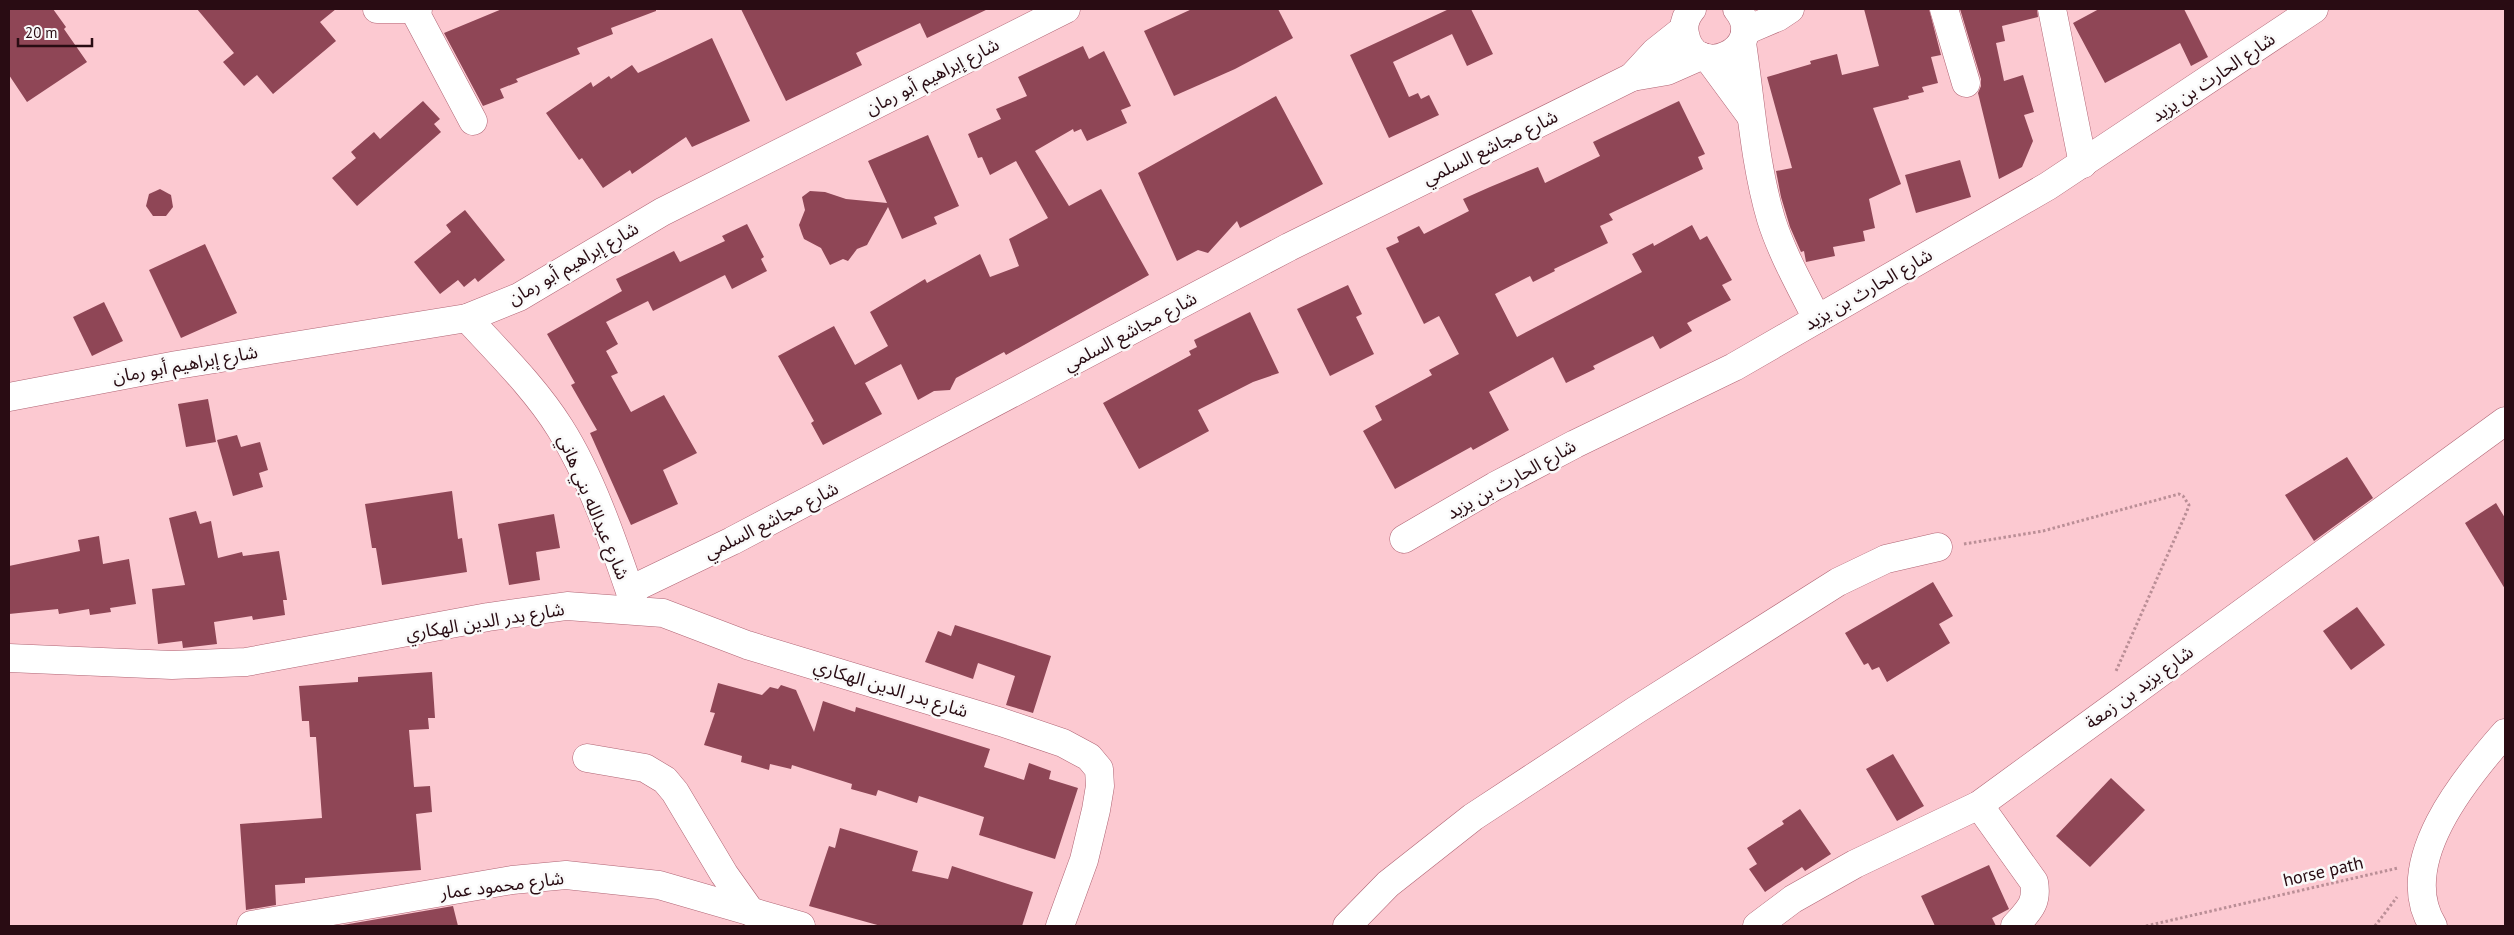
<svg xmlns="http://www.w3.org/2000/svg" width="2514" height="935" viewBox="0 0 2514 935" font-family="'PT Sans','Noto Sans Arabic',sans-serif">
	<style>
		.building { fill: #8f4656 }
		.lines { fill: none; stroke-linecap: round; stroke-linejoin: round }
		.minor-casing { stroke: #b06474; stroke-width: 29 }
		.path { stroke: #ba8e96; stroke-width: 3; stroke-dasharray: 2.5 2.5; stroke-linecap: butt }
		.minor { stroke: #fff; stroke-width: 28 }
		.labels { text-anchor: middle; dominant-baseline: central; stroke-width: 5; stroke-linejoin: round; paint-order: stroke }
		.street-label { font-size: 18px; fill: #290c13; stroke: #f9f9f9 }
	</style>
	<rect width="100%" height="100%" fill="#fcc9d1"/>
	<g class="building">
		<path d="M9 9H53L66 27 64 29 87 62 27 102 9 75Z"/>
		<path d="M197 9H336L320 22 336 41 273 94 257 75 244 86 223 62 234 53Z"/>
		<path d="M502 9H656V11L611 28 613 34 577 48 580 54 516 79 518 82 500 89 504 98 483 106 444 33Z"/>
		<path d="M741 9H988L927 38 920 23 856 53 862 65 786 101Z"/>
		<path d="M1192 9H1278L1293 38 1235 69 1174 96 1144 31Z"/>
		<path d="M1449 9H1471L1493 54 1467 66 1452 34 1393 62 1409 97 1418 93 1421 99 1429 95 1439 115 1389 138 1350 55Z"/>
		<path d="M1864 9H1929L1941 55 1931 57 1938 83 1922 87 1924 92 1908 96 1909 99 1873 108 1901 184 1869 199 1875 228 1863 231 1865 241 1833 247 1835 256 1806 262 1804 251 1801 252 1790 227 1781 197 1776 171 1792 168 1767 77 1811 64 1810 61 1837 54 1842 75 1879 66Z"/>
		<path d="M1960 9H2037L2038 17 2002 26 2005 41 1996 43 2004 81 2023 75 2034 112 2024 115 2033 141 2022 167 1999 179 1978 93 1981 86V79Z"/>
		<path d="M2099 9H2184L2208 57 2191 66 2180 43 2105 83 2073 23Z"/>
		<path d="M712 38 750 121 692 147 686 137 632 174 630 170 603 188 582 158 579 160 546 113 591 82 593 87 609 76 611 79 632 65 638 73Z"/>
		<path d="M1083 46 1089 59 1104 51 1131 106 1121 110 1127 123 1087 141 1081 129 1074 132 1073 129 1035 151 1069 206 1101 189 1149 275 1006 355 1004 352 956 378 950 390 934 391 918 400 901 364 865 383 882 414 823 445 811 423 814 421 778 356 834 326 855 365 888 346 870 312 925 279 927 283 980 254 990 277 1019 266 1009 239 1048 218 1016 161 990 175 982 157 978 158 968 134 1001 119 996 109 1027 96 1018 77Z"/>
		<path d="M1276 96 1323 184 1240 228 1237 221 1208 253 1198 250 1177 261 1138 173Z"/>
		<path d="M423 101 440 119 434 124 441 132 357 206 332 178 356 158 351 152 374 132 380 139Z"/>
		<path d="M1679 101 1705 154 1698 157 1703 169 1609 214 1613 220 1600 226 1608 243 1554 269 1555 271 1533 282 1530 276 1495 294 1517 337 1642 272 1632 254 1653 243 1654 246 1692 225 1700 240 1707 236 1732 280 1722 285 1731 300 1687 323 1692 331 1660 349 1653 336 1593 366 1595 369 1566 383 1553 357 1489 392 1509 430 1473 450 1471 447 1395 489 1363 431 1382 420 1375 406 1432 375 1429 370 1459 354 1439 316 1424 324 1386 248 1399 242 1397 237 1419 226 1424 234 1469 211 1463 199 1490 187 1538 167 1545 183 1600 156 1593 142Z"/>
		<path d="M928 135 959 206 934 217 937 224 902 239 888 207 867 245 857 249 848 261 843 259 830 265 821 248 804 239 802 234 799 225 805 210 802 197 810 191 825 192 846 199 887 203 868 161Z"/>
		<path d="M1960 160 1971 197 1916 213 1905 175Z"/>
		<path d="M160 189 171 195 173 207 166 216H153L146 206 149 194Z"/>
		<path d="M465 210 505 260 478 282 475 278 464 287 458 280 440 294 414 262 451 232 446 225Z"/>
		<path d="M747 224 764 257 761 259 767 271 732 289 725 275 653 311 648 301 606 322 618 344 606 351 618 373 611 376 631 412 664 395 697 453 663 470 678 504 631 525 590 433 597 430 571 385 575 383 547 334 622 291 616 279 674 251 680 262 725 241 722 236Z"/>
		<path d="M205 244 237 313 181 338 149 270Z"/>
		<path d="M1348 285 1362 314 1356 317 1374 354 1330 376 1297 309Z"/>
		<path d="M104 302 123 341 92 356 73 317Z"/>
		<path d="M1250 312 1279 373 1253 382 1198 410 1209 431 1139 469 1103 403 1191 355 1189 351 1197 347 1194 340Z"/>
		<path d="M208 399 216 442 186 447 178 404Z"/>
		<path d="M237 435 241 447 260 442 268 470 259 473 263 487 233 496 217 440Z"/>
		<path d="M2347 457 2373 498 2314 541 2285 495Z"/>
		<path d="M452 491 458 539 462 538 467 572 382 585 376 548H372L365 504Z"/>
		<path d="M2496 503 2505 518V589L2465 523Z"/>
		<path d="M196 511 200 524 211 521 218 558 242 552 243 556 279 551 287 600H283L285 615 253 620 252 616 214 622 217 644 183 648 182 641 158 644 152 589 185 585 169 518Z"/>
		<path d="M554 514 560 548 536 552 540 580 509 585 498 524Z"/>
		<path d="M99 536 103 564 129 559 136 604 110 608 111 612 90 615 89 609 59 614 58 609 9 614V566L80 551 78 540Z"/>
		<path d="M1933 582 1953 616 1939 624 1950 643 1887 682 1879 667 1872 670 1868 663 1864 665 1845 633Z"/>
		<path d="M2357 607 2385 645 2351 670 2323 631Z"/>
		<path d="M955 625 1051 656 1033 713 1006 705 1015 676 978 663 973 679 925 662 938 631 951 636Z"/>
		<path d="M432 672 435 718H428L429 729 409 730 414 787 430 786 432 812 416 814 421 870 305 878V883L275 885 276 905 246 910 240 824 322 818 316 737H310L309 721H302L299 686 358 682V677Z"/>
		<path d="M718 683 762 695 770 687 778 689 781 685 796 690 814 732 823 701 855 712 856 707 990 749 984 767 1024 780 1029 763 1051 771 1049 779 1078 788 1055 859 979 835 984 817 919 796 917 803 878 790 876 796 851 789 852 784 792 765 791 769 770 764 769 770 741 762 742 756 704 745 715 713 710 712Z"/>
		<path d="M1893 754 1924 806 1897 821 1866 769Z"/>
		<path d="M2111 778 2145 810 2090 867 2056 836Z"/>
		<path d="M1800 809 1831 854 1805 871 1802 867 1765 892 1749 869 1757 864 1747 848 1784 824 1782 821Z"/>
		<path d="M840 828 918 851 912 871 948 879 952 866 1033 892 1022 926H881L809 906 829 846 835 848Z"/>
		<path d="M1989 865 2009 909 1992 918 1996 926H1935L1921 896Z"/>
		<path d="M453 906 458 926H343V925Z"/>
	</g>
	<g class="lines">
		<defs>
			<g id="minor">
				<path d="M377 9H418"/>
				<path d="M1692 9C1686 16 1683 25 1685 34 1694 84 1770 49 1737 9"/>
				<path d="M1944 9 1966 83"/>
				<path d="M2052 9 2083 164"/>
				<path d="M414 10 473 121"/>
				<path d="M1745 31 1778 17 1790 9"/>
				<path d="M1742 43C1751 102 1754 161 1771 219 1782 254 1801 287 1817 319"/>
				<path d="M1708 58 1750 115"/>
				<path d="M1632 77 1655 52 1684 29"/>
				<path d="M467 318C499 353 535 388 560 428 593 480 615 548 635 606"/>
				<path d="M9 397 177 365 467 318 519 297 662 212 1066 9"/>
				<path d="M1404 539 1495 486 1575 444 1734 367 2048 186 2314 9"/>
				<path d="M630 590 732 541 1289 247 1632 77 1667 71 1701 56"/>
				<path d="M9 658 172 665 246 662 488 617 567 606 663 613 747 645 1001 722 1063 743 1089 757 1099 769 1100 786 1096 810 1084 860 1060 926"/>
				<path d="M587 758 645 768 665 780 675 792 724 874 751 912"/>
				<path d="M1979 805 2034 882C2038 904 2028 911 2015 926"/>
				<path d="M251 925 512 880 566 875 659 885 801 926"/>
				<path d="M1347 926 1388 884 1473 817 1636 710 1838 582 1886 559 1938 547"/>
				<path d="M1757 926 1793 899 1855 864 1979 805 2505 421"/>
				<path d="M2433 926C2394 863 2466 777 2505 733"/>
			</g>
		</defs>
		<use href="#minor" class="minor-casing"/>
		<g class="path">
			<path d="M1964 544 2043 531 2179 494 2183 496 2189 505 2187 511 2116 671"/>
			<path d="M2146 926 2398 868"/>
			<path d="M2375 926 2397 897"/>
		</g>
		<use href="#minor" class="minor"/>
	</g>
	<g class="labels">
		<g class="street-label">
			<text transform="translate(932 76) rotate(-27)">شارع إبراهيم أبو رمان</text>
			<text transform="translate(2213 77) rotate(-34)">شارع الحارث بن يزيد</text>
			<text transform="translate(1490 147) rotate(-26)">شارع مجاشع السلمي</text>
			<text transform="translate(573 263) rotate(-30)">شارع إبراهيم أبو رمان</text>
			<text transform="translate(1868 289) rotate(-30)">شارع الحارث بن يزيد</text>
			<text transform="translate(1130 331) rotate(-28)">شارع مجاشع السلمي</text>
			<text transform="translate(185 364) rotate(-10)">شارع إبراهيم أبو رمان</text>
			<text transform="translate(1511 479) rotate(-29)">شارع الحارث بن يزيد</text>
			<text transform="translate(594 507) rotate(67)">شارع عبدالله بني هاني</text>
			<text transform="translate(771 520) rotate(-27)">شارع مجاشع السلمي</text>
			<text transform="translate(485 621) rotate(-9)">شارع بدر الدين الهكاري</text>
			<text transform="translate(2139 687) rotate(-36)">شارع يزيد بن زمعة</text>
			<text transform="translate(891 688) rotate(17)">شارع بدر الدين الهكاري</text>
			<text transform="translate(2323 871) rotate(-13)">horse path</text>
			<text transform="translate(502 885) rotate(-7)">شارع محمود عمار</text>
		</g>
	</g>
	<rect width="2514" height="935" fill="none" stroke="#290c13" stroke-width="20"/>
	<path d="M18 38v8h74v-8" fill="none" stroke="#290c13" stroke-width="2.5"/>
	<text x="25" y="38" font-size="15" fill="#290c13" stroke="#f9f9f9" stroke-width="4" paint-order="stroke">20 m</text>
</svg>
